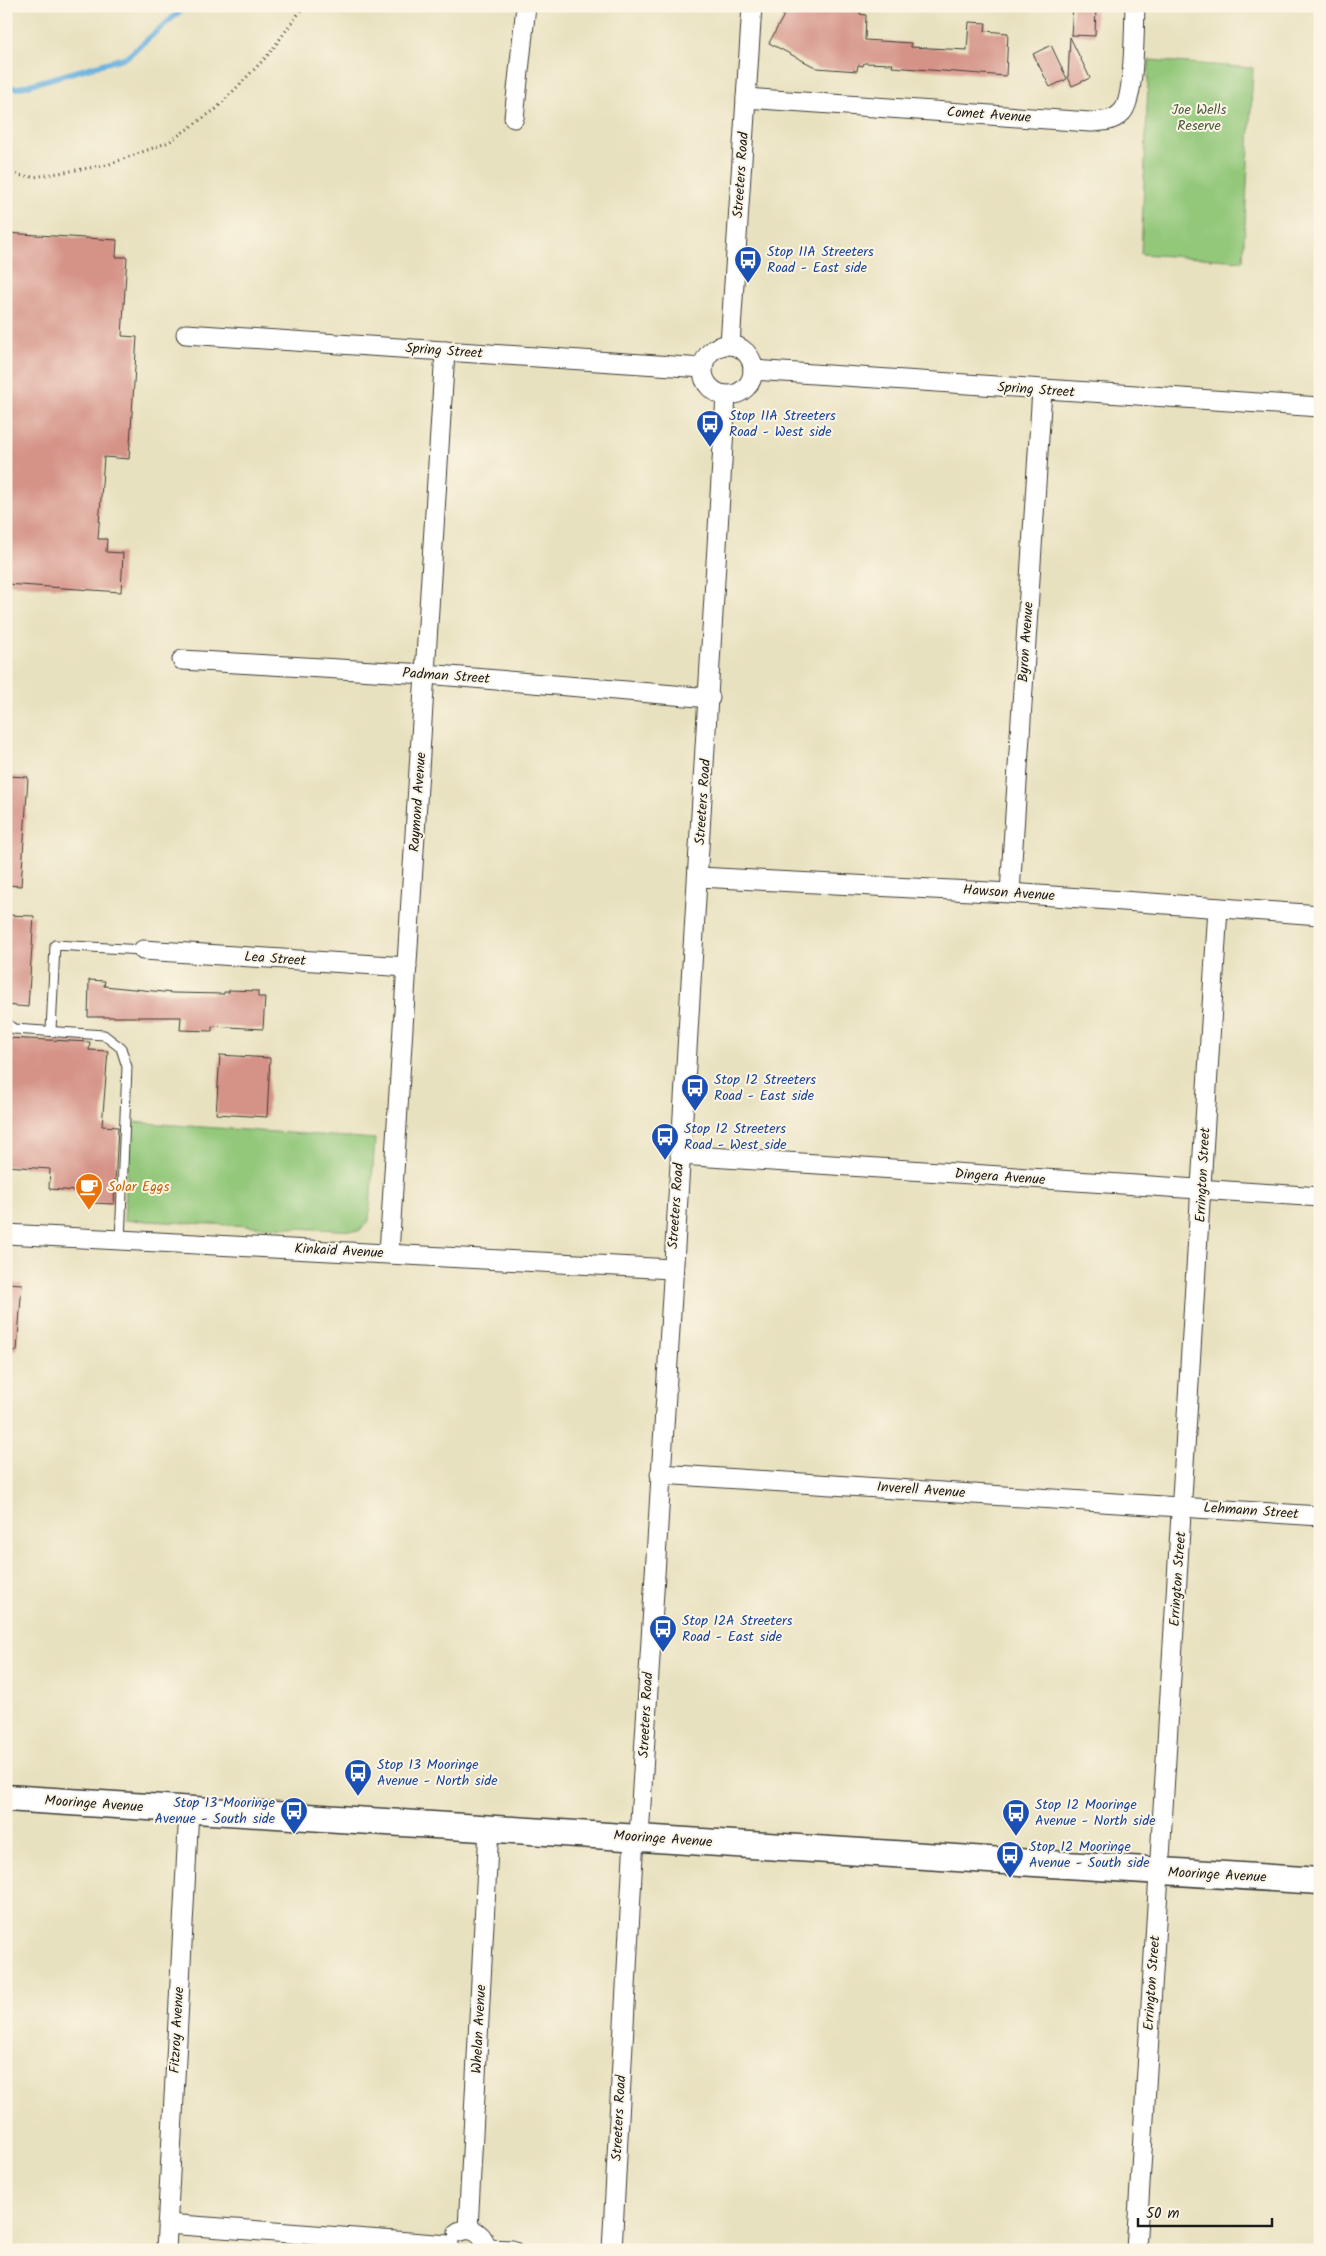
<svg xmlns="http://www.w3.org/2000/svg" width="1326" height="2256" viewBox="0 0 1326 2256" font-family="Kalam,sans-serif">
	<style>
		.green { fill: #93c87a; stroke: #58724b }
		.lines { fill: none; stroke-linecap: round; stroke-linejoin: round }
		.stream { stroke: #67b0df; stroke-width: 5.5 }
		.building { fill: #d59388 }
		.lane-casing { stroke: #3b3a34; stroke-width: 11 }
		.street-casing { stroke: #3b3a34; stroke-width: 21 }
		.secondary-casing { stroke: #3b3a34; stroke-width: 29 }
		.path { stroke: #3b3a34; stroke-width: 3; stroke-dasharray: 1 4; stroke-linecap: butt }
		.lane { stroke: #fff; stroke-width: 9 }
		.street { stroke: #fff; stroke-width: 19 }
		.secondary { stroke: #fff; stroke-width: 26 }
		.labels { text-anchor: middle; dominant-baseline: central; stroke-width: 4; stroke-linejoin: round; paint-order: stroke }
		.park-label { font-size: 14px; fill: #46583d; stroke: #fcf5e5 }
		.street-label { font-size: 14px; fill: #1c1c1c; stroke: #fcf5e5 }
		.transit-label { font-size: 14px; fill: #164399; stroke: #fcf5e5; text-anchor: start }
		.food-label { font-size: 14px; fill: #c56008; stroke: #fcf5e5; text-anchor: start }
	</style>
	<rect width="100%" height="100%" fill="#fcf5e5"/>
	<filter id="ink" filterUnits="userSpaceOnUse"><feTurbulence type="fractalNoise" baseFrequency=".02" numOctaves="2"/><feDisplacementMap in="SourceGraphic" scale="10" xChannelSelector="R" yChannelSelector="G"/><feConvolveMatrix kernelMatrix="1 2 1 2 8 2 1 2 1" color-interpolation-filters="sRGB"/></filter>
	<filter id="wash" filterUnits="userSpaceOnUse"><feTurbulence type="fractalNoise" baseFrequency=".0096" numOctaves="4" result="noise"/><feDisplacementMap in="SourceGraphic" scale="20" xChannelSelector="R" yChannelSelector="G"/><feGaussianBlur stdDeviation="1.12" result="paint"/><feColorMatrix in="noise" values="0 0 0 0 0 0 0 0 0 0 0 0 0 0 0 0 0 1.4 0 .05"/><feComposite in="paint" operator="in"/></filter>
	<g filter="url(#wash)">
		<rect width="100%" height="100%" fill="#e8e1bf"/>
		<g class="green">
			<path d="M1149 60 1253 68 1243 261 1141 254Z"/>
			<path d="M131 1122 375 1139 369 1221 359 1231 124 1220Z"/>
		</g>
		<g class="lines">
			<path class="stream" d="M6 88H18L127 57 186 6"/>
		</g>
		<g id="blocks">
			<g class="building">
				<path d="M784 6H861L860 14 866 15 865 40 911 43V47L967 50 969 22 986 23 985 31 1008 33 1006 76 892 67 893 64 864 63 863 66 858 65 857 71 817 68 769 43 783 17Z"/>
				<path d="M1073 6H1096L1095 36 1071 35Z"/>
				<path d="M1070 37 1090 78 1072 86 1068 77Z"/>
				<path d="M1051 45 1067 79 1050 87 1033 54Z"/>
				<path d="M6 233 117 240 116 257H127L122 336 137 337 129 459 104 457 98 539H107L106 552 123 553 121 592 6 584Z"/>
				<path d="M6 776 28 777 21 886 6 885Z"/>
				<path d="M9 915 34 916 28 1007 6 1005Z"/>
				<path d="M89 980 105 981 104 986 173 993 224 994V992H229V990L258 991V997H265L263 1029 212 1026V1031L180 1030 181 1017H88Z"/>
				<path d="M6 1038 90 1042 89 1050 108 1051 102 1126 118 1127 114 1204 91 1203 92 1192 49 1189 50 1169 6 1166Z"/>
				<path d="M220 1055 270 1058 267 1117 216 1114Z"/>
				<path d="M6 1283 22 1284 17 1351 6 1350Z"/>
			</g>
		</g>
	</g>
	<g filter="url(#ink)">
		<use href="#blocks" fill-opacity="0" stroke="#3b3a34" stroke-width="1"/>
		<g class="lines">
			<defs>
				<g id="lane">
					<path d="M6 1023 14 1029 104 1035 121 1048 127 1067 120 1241"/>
					<path d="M51 1031 55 945 143 950"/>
				</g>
				<g id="street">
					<path d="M746 98 1090 122C1102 121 1113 122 1122 112 1135 99 1134 28 1135 6"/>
					<path d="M514 118 526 6"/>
					<path d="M186 334 703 368"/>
					<path d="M730 345 752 6"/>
					<circle cx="728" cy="370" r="25"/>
					<path d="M753 370 1320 407"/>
					<path d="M182 660 426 674 710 698"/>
					<path d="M699 877 1010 893 1320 915"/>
					<path d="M1010 893 1042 390"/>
					<path d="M143 950 407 967"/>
					<path d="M680 1155 1320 1197"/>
					<path d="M6 1234 672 1269"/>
					<path d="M389 1253 445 351"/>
					<path d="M660 1474 1320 1516"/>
					<path d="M639 1837C666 1356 700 876 726 395"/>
					<path d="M167 2224 449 2245"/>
					<path d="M468 2229 489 1828"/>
					<path d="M458 2232C473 2225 485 2235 486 2250"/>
					<path d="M486 2249 512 2250"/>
					<path d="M166 2250 189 1810"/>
					<path d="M612 2250 634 1837"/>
					<path d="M1136 2250 1218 908"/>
				</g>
				<path id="secondary" d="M6 1798 1320 1881"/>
			</defs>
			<use href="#lane" class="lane-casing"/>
			<use href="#street" class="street-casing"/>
			<use href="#secondary" class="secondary-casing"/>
			<path class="path" d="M6 174 34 177 107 165 169 142 216 109 269 54 304 6"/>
			<use href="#lane" class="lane"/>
			<use href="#street" class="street"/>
			<use href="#secondary" class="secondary"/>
		</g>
	</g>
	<defs>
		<symbol id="bus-pin" viewBox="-11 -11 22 30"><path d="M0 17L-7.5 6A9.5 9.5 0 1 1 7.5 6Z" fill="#1a4fb4" stroke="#fcf5e5"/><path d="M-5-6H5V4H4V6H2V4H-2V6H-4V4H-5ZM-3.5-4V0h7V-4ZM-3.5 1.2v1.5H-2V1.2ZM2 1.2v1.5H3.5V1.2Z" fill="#fff"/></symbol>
		<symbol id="cafe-pin" viewBox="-11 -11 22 30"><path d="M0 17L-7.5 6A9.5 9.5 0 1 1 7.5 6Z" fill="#e8710a" stroke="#fcf5e5"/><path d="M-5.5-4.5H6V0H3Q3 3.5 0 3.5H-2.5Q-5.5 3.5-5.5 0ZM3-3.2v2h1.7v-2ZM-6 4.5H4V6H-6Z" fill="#fff"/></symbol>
	</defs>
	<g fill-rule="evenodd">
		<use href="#bus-pin" x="732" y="244" width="32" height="43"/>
		<use href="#bus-pin" x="694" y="408" width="32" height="43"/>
		<use href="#bus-pin" x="679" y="1072" width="32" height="43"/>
		<use href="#bus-pin" x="649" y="1121" width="32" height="43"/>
		<use href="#cafe-pin" x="73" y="1171" width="32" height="43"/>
		<use href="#bus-pin" x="647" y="1613" width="32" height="43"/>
		<use href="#bus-pin" x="342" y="1757" width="32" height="43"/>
		<use href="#bus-pin" x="278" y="1795" width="32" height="43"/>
		<use href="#bus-pin" x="1000" y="1797" width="32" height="43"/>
		<use href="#bus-pin" x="994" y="1839" width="32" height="43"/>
	</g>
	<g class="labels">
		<g class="park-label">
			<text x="1199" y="110">Joe Wells<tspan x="1199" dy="16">Reserve</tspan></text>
		</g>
		<g class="street-label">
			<text transform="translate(989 115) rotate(4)">Comet Avenue</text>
			<text transform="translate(741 175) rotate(-86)">Streeters Road</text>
			<text transform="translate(444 351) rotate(4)">Spring Street</text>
			<text transform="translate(1036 390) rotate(4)">Spring Street</text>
			<text transform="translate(1026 642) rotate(-86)">Byron Avenue</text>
			<text transform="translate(446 676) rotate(4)">Padman Street</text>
			<text transform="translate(418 802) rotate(-86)">Raymond Avenue</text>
			<text transform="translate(703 802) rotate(-86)">Streeters Road</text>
			<text transform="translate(1009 893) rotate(4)">Hawson Avenue</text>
			<text transform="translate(275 959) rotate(4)">Lea Street</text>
			<text transform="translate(1203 1175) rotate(-87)">Errington Street</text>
			<text transform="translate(1000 1177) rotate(4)">Dingera Avenue</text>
			<text transform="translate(676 1206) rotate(-86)">Streeters Road</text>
			<text transform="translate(339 1251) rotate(3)">Kinkaid Avenue</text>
			<text transform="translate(921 1490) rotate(4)">Inverell Avenue</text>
			<text transform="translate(1251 1511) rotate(4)">Lehmann Street</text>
			<text transform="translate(1178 1579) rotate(-86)">Errington Street</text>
			<text transform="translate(646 1715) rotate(-87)">Streeters Road</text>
			<text transform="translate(94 1804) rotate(4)">Mooringe Avenue</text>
			<text transform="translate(663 1839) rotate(4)">Mooringe Avenue</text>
			<text transform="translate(1217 1875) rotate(3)">Mooringe Avenue</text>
			<text transform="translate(1152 1983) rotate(-86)">Errington Street</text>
			<text transform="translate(479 2029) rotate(-87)">Whelan Avenue</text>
			<text transform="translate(177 2030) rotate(-87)">Fitzroy Avenue</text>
			<text transform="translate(619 2118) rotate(-87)">Streeters Road</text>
		</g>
		<g class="transit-label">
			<text x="767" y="252">Stop 11A Streeters<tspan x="767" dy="16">Road - East side</tspan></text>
			<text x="729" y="416">Stop 11A Streeters<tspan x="729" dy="16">Road - West side</tspan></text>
			<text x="714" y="1080">Stop 12 Streeters<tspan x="714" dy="16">Road - East side</tspan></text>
			<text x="684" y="1129">Stop 12 Streeters<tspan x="684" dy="16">Road - West side</tspan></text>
			<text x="682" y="1621">Stop 12A Streeters<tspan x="682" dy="16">Road - East side</tspan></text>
			<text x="377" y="1765">Stop 13 Mooringe<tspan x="377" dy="16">Avenue - North side</tspan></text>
			<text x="275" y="1803" text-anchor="end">Stop 13 Mooringe<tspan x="275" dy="16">Avenue - South side</tspan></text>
			<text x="1035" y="1805">Stop 12 Mooringe<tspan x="1035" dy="16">Avenue - North side</tspan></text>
			<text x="1029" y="1847">Stop 12 Mooringe<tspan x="1029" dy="16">Avenue - South side</tspan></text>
		</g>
		<g class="food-label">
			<text x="108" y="1187">Solar Eggs</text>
		</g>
	</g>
	<rect width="1326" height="2256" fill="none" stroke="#fcf5e5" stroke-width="25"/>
	<path d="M1138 2218v8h134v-8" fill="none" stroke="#1c1c1c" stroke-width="2.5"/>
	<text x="1146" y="2218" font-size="15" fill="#1c1c1c" stroke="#fcf5e5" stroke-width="4" paint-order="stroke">50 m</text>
</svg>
